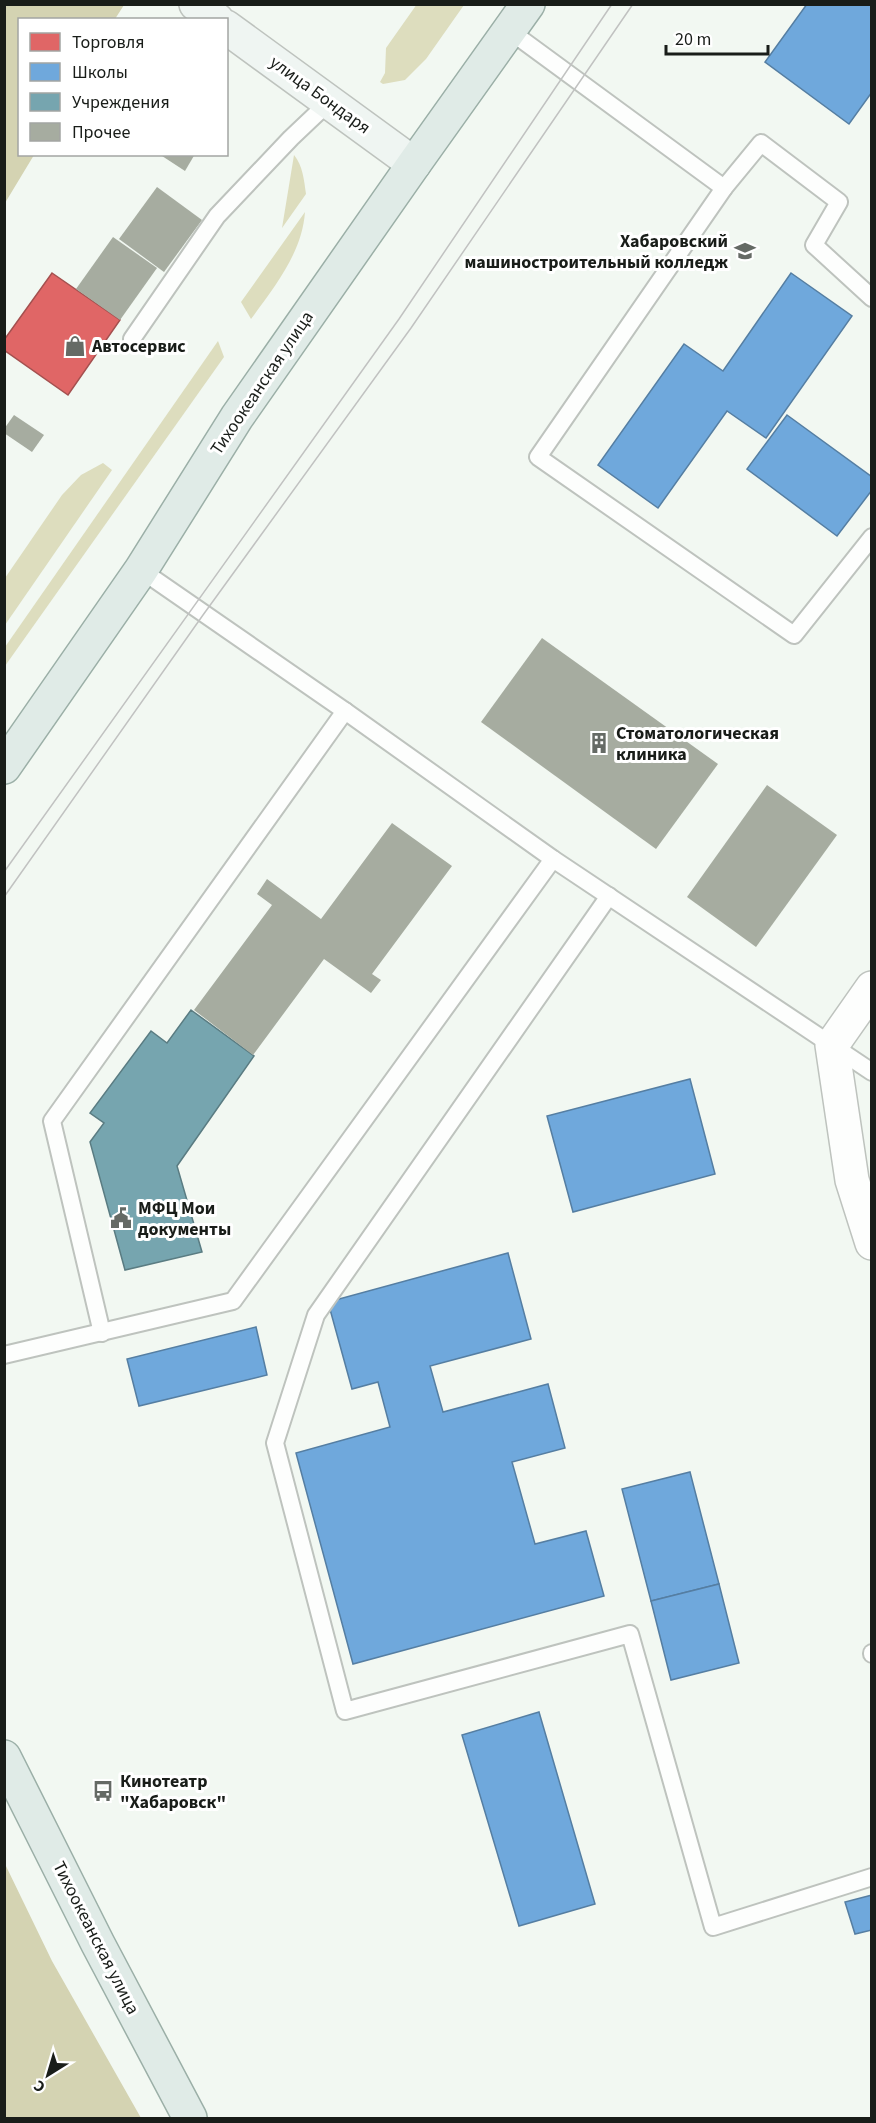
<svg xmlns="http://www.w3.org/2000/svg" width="876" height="2123" viewBox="0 0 876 2123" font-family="'Source Sans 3',sans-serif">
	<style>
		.green { fill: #ddddbe }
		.forest { fill: #d4d3b2 }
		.shops { fill: #e06666; stroke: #a4504f; stroke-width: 1.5 }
		.schools { fill: #6fa8dc; stroke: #557ea2; stroke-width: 1.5 }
		.public { fill: #76a5af; stroke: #5a7c82; stroke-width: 1.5 }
		.building { fill: #a6aca0 }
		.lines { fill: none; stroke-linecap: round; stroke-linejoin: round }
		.service-casing { stroke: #bec3be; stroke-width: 20 }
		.minor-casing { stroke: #bec3be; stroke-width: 36 }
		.secondary-casing { stroke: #bec3be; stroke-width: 36 }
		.primary-casing { stroke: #9bafa7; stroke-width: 36 }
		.service { stroke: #fdfefd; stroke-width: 16 }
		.minor { stroke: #fdfefd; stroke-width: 33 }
		.secondary { stroke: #eff5f2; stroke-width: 33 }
		.primary { stroke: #e0ebe7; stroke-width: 33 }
		.tram { stroke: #c1c2c1; stroke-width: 1.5 }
		.labels { text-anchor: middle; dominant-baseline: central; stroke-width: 6; stroke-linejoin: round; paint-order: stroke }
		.street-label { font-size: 18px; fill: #191d19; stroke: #fff }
		.poi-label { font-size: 18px; font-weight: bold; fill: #191d19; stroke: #fff; text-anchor: start }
	</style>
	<rect width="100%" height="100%" fill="#f2f8f2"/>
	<g class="green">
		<path d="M417 4 464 5 426 59 405 80 383 84 380 82 385 73 386 48Z"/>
		<path d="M294 155C303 166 304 180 306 194L282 228Z"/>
		<path d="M305 212C302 253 275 286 251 319L241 302Z"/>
		<path d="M218 341 224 357 5 666V647Z"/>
		<path d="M103 463 112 470 5 625V578L62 495 81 475Z"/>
	</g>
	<g class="forest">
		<path d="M5 4 124 5 115 19 20 20V154L34 155 5 203Z"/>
		<path d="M5 1864 52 1961 141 2118H5Z"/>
	</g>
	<path class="shops" d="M52 273 120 320 68 395 4 350V340Z"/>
	<g class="schools">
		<path d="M807 4H872V92L849 124 765 62Z"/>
		<path d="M791 273 852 316 766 438 727 411 658 508 598 465 684 344 723 371Z"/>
		<path d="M787 415 872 477V490L837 536 747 469Z"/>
		<path d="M690 1079 715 1174 573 1212 547 1116Z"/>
		<path d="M508 1253 531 1339 430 1366 443 1412 548 1384 565 1448 512 1462 535 1544 586 1531 604 1596 353 1664 296 1453 390 1427 378 1382 352 1389 328 1302Z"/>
		<path d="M256 1327 267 1375 139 1406 127 1359Z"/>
		<path d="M690 1472 719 1584 651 1601 622 1489Z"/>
		<path d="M719 1584 739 1663 671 1680 651 1601Z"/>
		<path d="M539 1712 595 1904 519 1926 462 1735Z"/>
		<path d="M872 1895V1930L855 1934 845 1902Z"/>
	</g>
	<path class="public" d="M191 1010 254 1056 177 1166 202 1252 125 1270 90 1142 104 1123 90 1113 151 1031 167 1043Z"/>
	<g class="building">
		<path d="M159 154H195L185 171Z"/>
		<path d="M157 187 202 220 164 272 119 239Z"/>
		<path d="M113 237 157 268 120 320 76 289Z"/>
		<path d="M14 415 44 435 32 452 4 433V429Z"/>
		<path d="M542 638 718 764 656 849 481 722Z"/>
		<path d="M767 785 837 835 756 947 687 897Z"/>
		<path d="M392 823 452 866 372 974 381 980 371 993 324 959 253 1055 194 1010 272 905 257 894 267 879 321 919Z"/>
	</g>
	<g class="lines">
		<defs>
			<g id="service">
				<path d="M510 31 724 188"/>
				<path d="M872 298 814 245 839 202 761 143 724 188 538 457 794 635 872 537"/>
				<path d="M132 339 217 216 291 138 329 102"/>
				<path d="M141 570 345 711 553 859 872 1072"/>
				<path d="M609 896 316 1315 275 1443 345 1711 630 1634 713 1927 872 1877"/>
				<path d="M102 1333 52 1121 345 711"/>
				<path d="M4 1355 233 1301 553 859"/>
				<path d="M872 1653V1654"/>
			</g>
			<path id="minor" d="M872 988 832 1045 852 1180 872 1243"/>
			<g id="secondary">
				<path d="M196 4 217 20"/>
				<path d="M226 27 414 164"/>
			</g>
			<g id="primary">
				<path d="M4 767 141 570 237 417 414 164 528 4"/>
				<path d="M4 1757 98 1944 190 2118"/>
			</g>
		</defs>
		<use href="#service" class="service-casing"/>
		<use href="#minor" class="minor-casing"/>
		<use href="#secondary" class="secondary-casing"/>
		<use href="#primary" class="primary-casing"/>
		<use href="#service" class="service"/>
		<use href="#minor" class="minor"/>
		<use href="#secondary" class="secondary"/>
		<use href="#primary" class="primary"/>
		<g class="tram">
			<path d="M4 872 399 319 612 4"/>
			<path d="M4 897 203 615 411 328 633 4"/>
		</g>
	</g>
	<defs>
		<symbol id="university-bare" viewBox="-9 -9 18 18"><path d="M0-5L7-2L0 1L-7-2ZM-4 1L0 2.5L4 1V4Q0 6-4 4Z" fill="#656a65" stroke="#fff" stroke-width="2.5" paint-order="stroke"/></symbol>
		<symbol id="shop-bare" viewBox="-9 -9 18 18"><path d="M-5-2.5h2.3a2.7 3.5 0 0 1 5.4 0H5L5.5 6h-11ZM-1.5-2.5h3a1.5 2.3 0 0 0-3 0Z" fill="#656a65" stroke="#fff" stroke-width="2.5" paint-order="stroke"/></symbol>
		<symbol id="building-bare" viewBox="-9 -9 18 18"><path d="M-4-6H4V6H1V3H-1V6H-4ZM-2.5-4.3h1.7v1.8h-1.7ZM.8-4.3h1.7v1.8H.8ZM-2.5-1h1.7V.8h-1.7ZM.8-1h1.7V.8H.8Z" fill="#656a65" stroke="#fff" stroke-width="2.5" paint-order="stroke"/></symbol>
		<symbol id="civic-bare" viewBox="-9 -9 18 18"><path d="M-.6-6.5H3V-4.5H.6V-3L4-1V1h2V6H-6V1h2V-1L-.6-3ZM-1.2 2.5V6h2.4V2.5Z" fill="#656a65" stroke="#fff" stroke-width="2.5" paint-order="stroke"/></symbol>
		<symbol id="bus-bare" viewBox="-9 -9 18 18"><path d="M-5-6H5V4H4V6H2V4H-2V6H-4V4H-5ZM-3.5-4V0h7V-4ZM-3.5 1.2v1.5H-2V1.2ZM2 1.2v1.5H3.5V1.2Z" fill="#656a65" stroke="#fff" stroke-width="2.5" paint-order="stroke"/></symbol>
	</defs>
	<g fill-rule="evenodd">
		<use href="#university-bare" x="730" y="236" width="30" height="30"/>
		<use href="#shop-bare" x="60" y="331" width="30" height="30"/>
		<use href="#building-bare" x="584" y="728" width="30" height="30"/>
		<use href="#civic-bare" x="106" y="1203" width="30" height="30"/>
		<use href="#bus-bare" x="88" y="1776" width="30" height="30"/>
	</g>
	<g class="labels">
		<g class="street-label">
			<text transform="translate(320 95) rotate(36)">улица Бондаря</text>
			<text transform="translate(262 383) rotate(-56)">Тихоокеанская улица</text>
			<text transform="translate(96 1938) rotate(63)">Тихоокеанская улица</text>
		</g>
		<g class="poi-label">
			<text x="728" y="241" text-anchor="end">Хабаровский<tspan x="728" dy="21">машиностроительный колледж</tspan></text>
			<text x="92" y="346">Автосервис</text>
			<text x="616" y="733">Стоматологическая<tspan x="616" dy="21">клиника</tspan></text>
			<text x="138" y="1208">МФЦ Мои<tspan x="138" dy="21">документы</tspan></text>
			<text x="120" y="1781">Кинотеатр<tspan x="120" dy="21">"Хабаровск"</tspan></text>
		</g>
	</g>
	<rect width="876" height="2123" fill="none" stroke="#191d19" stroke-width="12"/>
	<rect x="18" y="18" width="210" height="138" fill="#ffffff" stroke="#a3a5a3" stroke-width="1.5"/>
	<rect x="30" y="33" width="30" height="18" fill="#e06666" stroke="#a3a5a3" stroke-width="1.5"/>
	<text x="72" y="48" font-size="18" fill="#191d19">Торговля</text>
	<rect x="30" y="63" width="30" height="18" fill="#6fa8dc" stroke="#a3a5a3" stroke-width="1.5"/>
	<text x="72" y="78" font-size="18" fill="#191d19">Школы</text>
	<rect x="30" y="93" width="30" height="18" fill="#76a5af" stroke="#a3a5a3" stroke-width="1.5"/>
	<text x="72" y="108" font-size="18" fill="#191d19">Учреждения</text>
	<rect x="30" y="123" width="30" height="18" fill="#a6aca0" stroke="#a3a5a3" stroke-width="1.5"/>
	<text x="72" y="138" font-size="18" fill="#191d19">Прочее</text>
	<g transform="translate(48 2075) rotate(217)" stroke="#ffffff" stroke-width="4.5" paint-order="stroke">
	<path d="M0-4.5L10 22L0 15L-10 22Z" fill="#191d19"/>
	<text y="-9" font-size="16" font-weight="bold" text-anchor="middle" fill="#191d19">С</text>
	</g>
	<path d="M666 45v9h102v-9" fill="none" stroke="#191d19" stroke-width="3"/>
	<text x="675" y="45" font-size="18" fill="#191d19" stroke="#ffffff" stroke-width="4.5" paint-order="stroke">20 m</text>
</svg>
